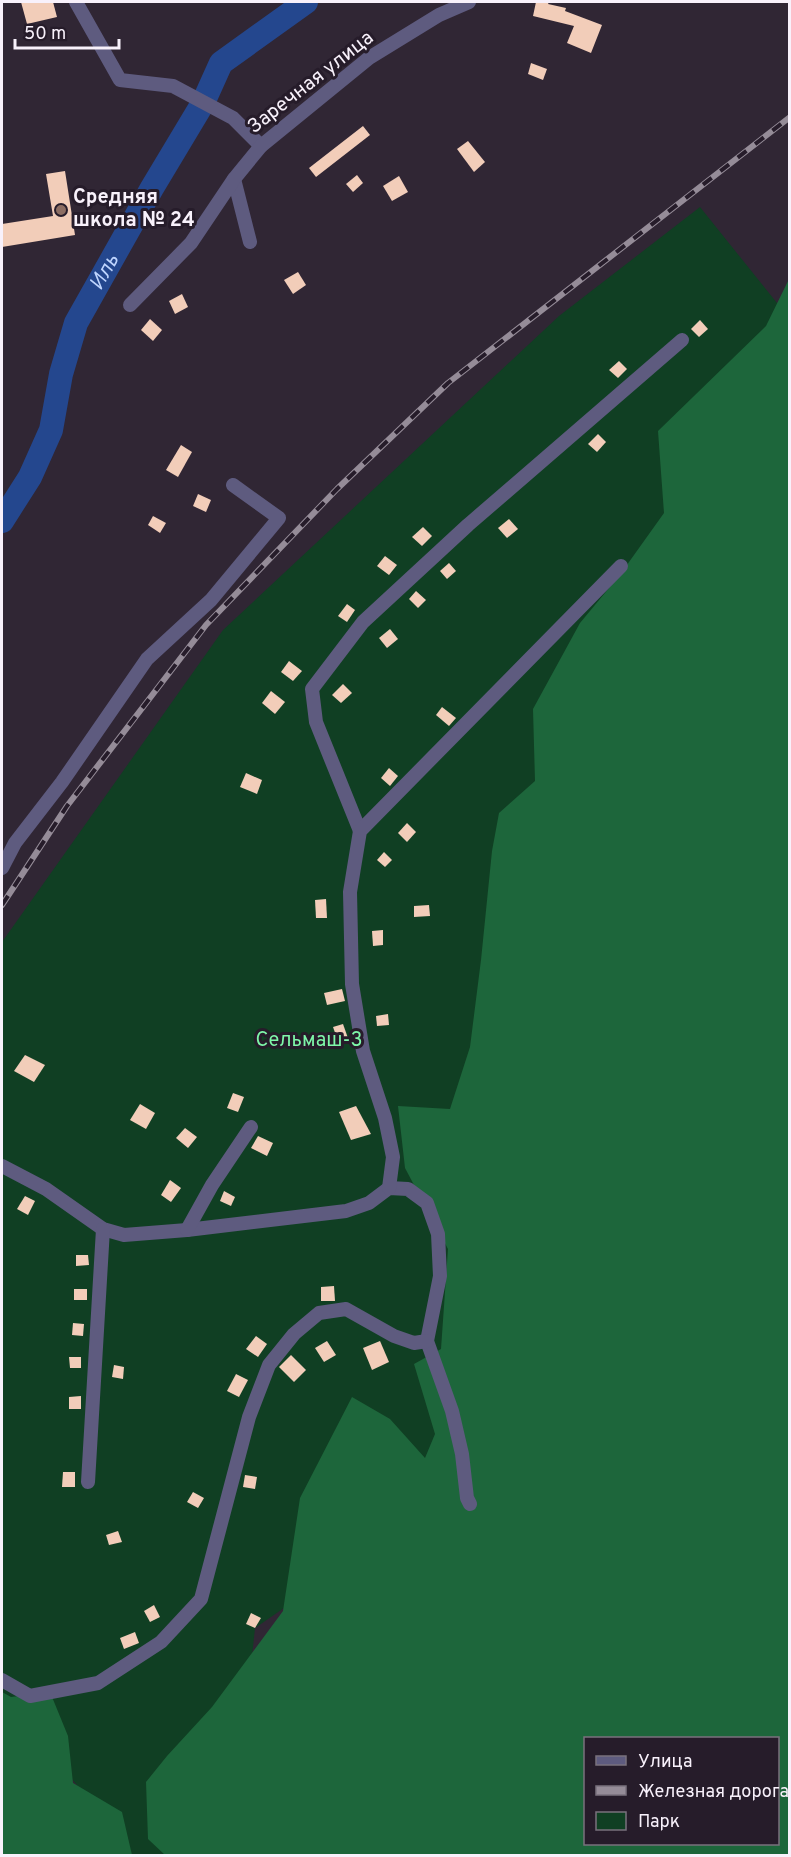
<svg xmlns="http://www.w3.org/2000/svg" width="791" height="1857" viewBox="0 0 791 1857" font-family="Overpass,sans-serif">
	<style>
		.green { fill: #103f23 }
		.forest { fill: #1d663b; fill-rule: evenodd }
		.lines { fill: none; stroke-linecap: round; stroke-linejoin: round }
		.river { stroke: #24478e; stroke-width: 24 }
		.building { fill: #f2cdb9 }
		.minor { stroke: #5e5b7f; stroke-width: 14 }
		.rail-casing { stroke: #958c98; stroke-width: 6 }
		.rail { stroke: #261c2a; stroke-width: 4; stroke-dasharray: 11; stroke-linecap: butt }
		.education-dot { fill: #8d6e63; stroke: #261c2a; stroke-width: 2 }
		.labels { text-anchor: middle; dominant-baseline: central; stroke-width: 6; stroke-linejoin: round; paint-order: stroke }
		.street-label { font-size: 20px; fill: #f8f1fb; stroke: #261c2a }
		.poi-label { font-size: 20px; font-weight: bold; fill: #f8f1fb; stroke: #261c2a; text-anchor: start }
		.park-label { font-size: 20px; fill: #7ef7a9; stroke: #261c2a }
		.water-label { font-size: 21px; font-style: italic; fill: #bfd5fe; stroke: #261c2a }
	</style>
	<rect width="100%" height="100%" fill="#302634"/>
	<path class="green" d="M700 207 789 318 790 967 549 1408 313 1588 255 1628 231 1855H101L99 1812 17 1712 2 1710V942L223 630 559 316Z"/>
	<g class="forest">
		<path d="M789 279V1855H165L148 1839 146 1782 167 1756 212 1707 283 1611 300 1498 352 1397 390 1419 425 1458 435 1434 414 1364 441 1349 448 1249 405 1168 398 1106 450 1109 470 1047 481 960 492 851 499 813 535 781 533 709 580 623 619 576 664 513 658 431 766 326ZM586 1738H778V1844H586Z"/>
		<path d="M2 1692 11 1697 50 1692 68 1736 73 1783 122 1812 132 1855H2Z"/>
	</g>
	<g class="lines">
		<path class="river" id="s1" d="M2 521 30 477 51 430 61 374 76 323 152 188 203 103 221 63 306 2"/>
	</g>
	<g class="building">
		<path d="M21 2H53L57 17 27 24Z"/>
		<path d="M536 2H549L548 4 566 8 565 11 602 25 591 53 567 43 574 26 533 16Z"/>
		<path d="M531 63 547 69 543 80 528 74Z"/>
		<path d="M363 126 370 135 316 177 309 168Z"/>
		<path d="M468 141 485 162 474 172 457 149Z"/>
		<path d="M65 171 75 235 2 247V224L53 216 46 174Z"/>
		<path d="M357 175 363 183 353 192 346 184Z"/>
		<path d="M399 176 408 192 392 201 383 186Z"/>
		<path d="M298 272 306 285 293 294 284 280Z"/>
		<path d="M182 294 188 307 175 314 169 301Z"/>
		<path d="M150 319 162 330 153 341 141 330Z"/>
		<path d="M700 320 708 329 699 337 691 329Z"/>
		<path d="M619 361 627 369 618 378 609 370Z"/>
		<path d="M598 434 606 442 597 452 588 444Z"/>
		<path d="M181 445 192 452 178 477 166 470Z"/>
		<path d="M198 494 211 500 206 512 193 506Z"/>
		<path d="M153 516 166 523 160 533 148 525Z"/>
		<path d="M509 519 518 529 507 538 498 528Z"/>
		<path d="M423 527 432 536 422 546 412 537Z"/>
		<path d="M385 556 397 565 389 575 377 566Z"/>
		<path d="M449 563 456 571 447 579 440 571Z"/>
		<path d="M416 591 426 600 418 608 409 599Z"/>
		<path d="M347 604 355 610 347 622 338 616Z"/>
		<path d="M390 629 398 639 387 648 379 638Z"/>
		<path d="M289 661 302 671 293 681 281 672Z"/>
		<path d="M343 684 352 693 341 703 332 695Z"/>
		<path d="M271 691 285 702 275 714 262 703Z"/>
		<path d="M442 707 456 718 449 726 436 715Z"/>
		<path d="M389 768 398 776 390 786 381 778Z"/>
		<path d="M246 773 262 780 257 794 240 787Z"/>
		<path d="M407 823 416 832 407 842 398 833Z"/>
		<path d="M384 852 392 860 385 867 377 860Z"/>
		<path d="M326 899 327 918H316L315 900Z"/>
		<path d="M429 905 430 916 414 917V906Z"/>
		<path d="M383 930V945L373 946 372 931Z"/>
		<path d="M342 989 345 1001 327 1005 324 993Z"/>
		<path d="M388 1014 389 1025 377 1026 376 1016Z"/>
		<path d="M343 1024 349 1041 339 1044 333 1027Z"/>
		<path d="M25 1055 45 1065 34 1082 14 1071Z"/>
		<path d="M233 1093 244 1097 238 1112 227 1108Z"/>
		<path d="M140 1104 155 1113 146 1129 130 1120Z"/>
		<path d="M356 1106 371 1134 351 1140 339 1112Z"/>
		<path d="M185 1128 197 1137 188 1148 176 1138Z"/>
		<path d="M258 1136 273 1143 267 1156 251 1148Z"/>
		<path d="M170 1180 181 1188 171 1202 161 1195Z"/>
		<path d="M224 1191 235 1197 231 1206 220 1201Z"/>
		<path d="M25 1196 35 1201 28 1215 17 1209Z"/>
		<path d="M76 1255H88L89 1265 76 1266Z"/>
		<path d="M334 1286 335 1301H321V1287Z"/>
		<rect x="74" y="1289" width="13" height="11"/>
		<path d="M73 1323 84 1324 83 1336 72 1335Z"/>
		<path d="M256 1336 267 1344 258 1357 246 1349Z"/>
		<path d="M327 1341 336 1355 324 1362 315 1348Z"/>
		<path d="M380 1341 389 1362 372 1370 363 1348Z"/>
		<path d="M291 1355 306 1370 294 1382 279 1367Z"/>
		<path d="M69 1357H81V1368H70Z"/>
		<path d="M114 1365 124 1367 123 1379 112 1377Z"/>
		<path d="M236 1374 248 1380 239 1397 227 1391Z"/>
		<path d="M81 1396V1409H69V1397Z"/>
		<path d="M63 1472H75V1487H62Z"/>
		<path d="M245 1475 257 1477 255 1489 243 1487Z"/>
		<path d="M193 1492 204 1498 198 1508 187 1502Z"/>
		<path d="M118 1531 122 1542 109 1545 106 1535Z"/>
		<path d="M154 1605 160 1617 150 1622 144 1611Z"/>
		<path d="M251 1613 261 1618 255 1628 246 1624Z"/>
		<path d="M135 1632 139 1643 124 1649 120 1638Z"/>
	</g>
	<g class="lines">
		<g class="minor">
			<path d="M76 2 120 80 173 86 233 118 261 146"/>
			<path d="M234 179 250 242"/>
			<path d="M130 305 191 243 234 179 261 146 369 58 439 15 469 2"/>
			<path d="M360 831 316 722 312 689 363 622 468 525 682 340"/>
			<path d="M2 868 15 843 62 782 147 659 211 600 279 518 233 485"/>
			<path d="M2 1166 46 1189 103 1229 124 1235 187 1230 346 1211 369 1203 389 1188 408 1189 427 1203 438 1234 440 1276 427 1341 452 1411 462 1454 467 1498 470 1504"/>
			<path d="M389 1188 393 1157 385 1118 363 1051 352 984 350 892 360 831 621 566"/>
			<path d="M187 1230 212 1185 251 1127"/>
			<path d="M88 1482 103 1229"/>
			<path d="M2 1680 30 1696 98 1683 161 1642 201 1599 249 1417 269 1365 294 1334 319 1313 346 1309 394 1336 414 1343 427 1341"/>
		</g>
		<defs>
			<path id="rail" d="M2 905 67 806 206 625 337 489 448 383 790 117"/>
		</defs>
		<use href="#rail" class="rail-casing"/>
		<use href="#rail" class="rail"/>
	</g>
	<circle class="education-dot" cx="61" cy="210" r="6"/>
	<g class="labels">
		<g class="street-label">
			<text transform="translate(311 83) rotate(-38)">Заречная улица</text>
		</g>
		<g class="poi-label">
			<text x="73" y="198">Средняя<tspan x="73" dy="23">школа № 24</tspan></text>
		</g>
		<g class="park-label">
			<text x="309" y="1041">Сельмаш-3</text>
		</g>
		<g class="water-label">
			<text stroke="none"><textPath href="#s1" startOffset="272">Иль</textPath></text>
		</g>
	</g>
	<rect width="791" height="1857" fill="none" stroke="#f8f1fb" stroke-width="6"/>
	<rect x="584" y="1737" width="195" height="108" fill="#261c2a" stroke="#7a717e" stroke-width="1.5"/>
	<rect x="596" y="1756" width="30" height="9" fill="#5e5b7f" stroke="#7a717e" stroke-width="1.5"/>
	<text x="638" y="1767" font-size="18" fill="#f8f1fb">Улица</text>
	<rect x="596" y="1786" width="30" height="9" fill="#958c98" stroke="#7a717e" stroke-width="1.5"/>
	<text x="638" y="1797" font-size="18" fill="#f8f1fb">Железная дорога</text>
	<rect x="596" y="1812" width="30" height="18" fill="#103f23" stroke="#7a717e" stroke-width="1.5"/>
	<text x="638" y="1827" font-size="18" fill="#f8f1fb">Парк</text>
	<path d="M15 39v9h104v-9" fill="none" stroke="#f8f1fb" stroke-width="3"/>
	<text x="24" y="39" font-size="18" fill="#f8f1fb" stroke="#261c2a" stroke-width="4.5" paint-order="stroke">50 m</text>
</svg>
